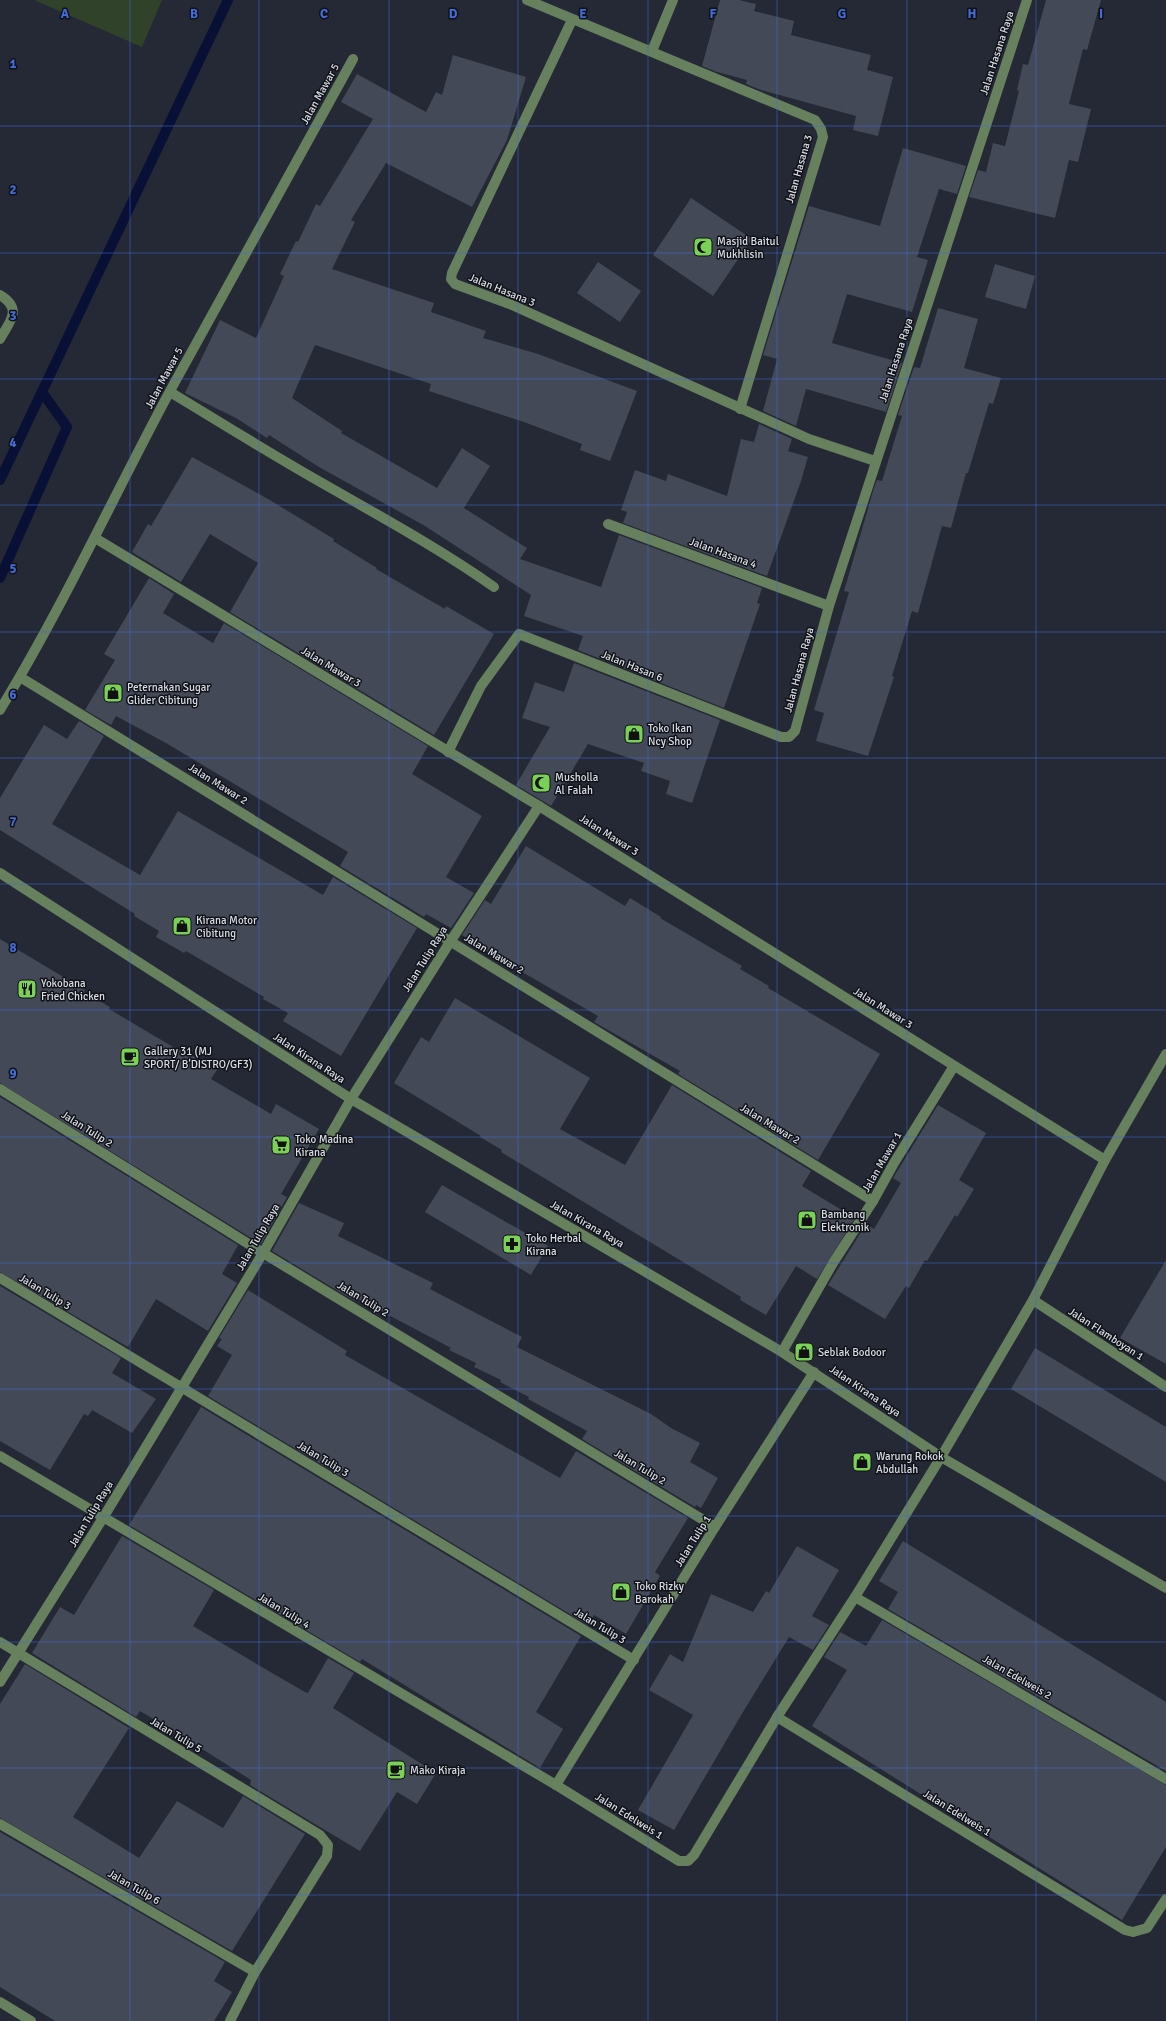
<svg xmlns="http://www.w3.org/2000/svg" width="1166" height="2021" viewBox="0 0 1166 2021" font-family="Signika,sans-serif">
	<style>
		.green { fill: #304229 }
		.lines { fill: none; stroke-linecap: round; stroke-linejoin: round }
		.stream { stroke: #081035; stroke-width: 10 }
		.building { fill: #444957 }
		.minor { stroke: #67805e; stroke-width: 10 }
		.grid { fill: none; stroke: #436bdb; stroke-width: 1; stroke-opacity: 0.55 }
		.labels { text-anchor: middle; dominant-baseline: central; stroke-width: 3; stroke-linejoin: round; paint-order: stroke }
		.street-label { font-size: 11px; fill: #d9dde5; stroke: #101217 }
		.poi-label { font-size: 11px; fill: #d9dde5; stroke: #101217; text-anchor: start }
		.grid-label { font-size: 13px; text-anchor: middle; font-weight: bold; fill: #436bdb; stroke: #101217; stroke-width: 3; stroke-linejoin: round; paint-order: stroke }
	</style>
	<rect width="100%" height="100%" fill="#242935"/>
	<path class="green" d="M34 0H162L142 47Z"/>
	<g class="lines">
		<g class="stream">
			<path d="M0 480 228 0"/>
			<path d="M0 578 67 427 42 392"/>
		</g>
	</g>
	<g class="building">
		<path d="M720 0H739L756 4 754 11 794 21 791 35 871 55 867 70 893 77 878 136 853 130 856 116 761 90 746 84 747 80 717 72 702 66Z"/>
		<path d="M1046 0H1101L1087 50 1083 49 1069 104 1091 109 1078 162 1069 160 1055 218 969 197 978 170 986 172 993 143 1005 146 1019 91 1017 90 1023 64 1028 65Z"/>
		<path d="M453 55 526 77 507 140 472 207 386 163 351 220 355 222 332 269 434 303 431 312 486 331 483 338 538 354 637 391 610 461 580 450 582 444 524 422 429 391 431 384 315 345 292 398 342 431 341 433 437 488 462 448 490 466 464 508 527 548 520 559 601 587 619 535 762 588 757 603 760 604 724 708 578 650 583 636 524 616 531 595 425 526 319 467 269 435 267 438 236 418 185 393 220 320 256 338 284 276 280 274 296 241 298 242 316 204 320 206 373 119 341 102 357 74 426 112 436 92 442 95Z"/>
		<path d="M903 148 966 166 957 194 939 189 917 257 928 260 912 312 847 294 832 343 902 363 886 412 806 389 796 426 763 411 777 359 763 355 809 206 880 226Z"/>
		<path d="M691 198 752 239 713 296 653 255Z"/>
		<path d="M598 262 641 291 620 322 577 293Z"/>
		<path d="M995 264 1035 276 1026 309 985 297Z"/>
		<path d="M938 308 978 319 964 368 1001 378 993 404 989 403 968 473H966L951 528 942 526 918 613 912 611 892 676 894 677 868 756 816 741 824 713 814 710 849 592 844 591 874 488 877 480 882 481 902 416 898 415 914 367 920 368Z"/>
		<path d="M759 424 792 439 788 451 808 457 801 481 767 576 623 523 627 512 621 510 635 470 666 481 668 474 727 496 741 439 754 442Z"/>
		<path d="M192 457 268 499 334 539 333 541 377 568 376 569 445 609 446 606 494 634 434 735 230 612 258 563 210 534 181 582 132 552 148 524 151 526Z"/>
		<path d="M149 578 174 594 163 613 213 643 224 623 428 746 412 774 482 816 446 877 474 893 451 928 426 914 424 917 340 866 348 852 166 743 116 716 111 725 85 710 115 660 104 654Z"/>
		<path d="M574 663 720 720 692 803 666 794 670 781 641 771 644 763 588 744 551 806 516 785 550 727 522 718 535 682 564 692Z"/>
		<path d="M79 721 104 736 52 824 140 875 178 811 323 895 333 877 417 928 341 1056 283 1021 288 1013 263 999 264 997 186 951 184 953 156 937 159 931 134 916 135 914 0 830V798L44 725 67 739Z"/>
		<path d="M526 846 625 906 630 898 661 917 660 918 742 966 740 969 769 986 768 988 880 1054 818 1160 678 1074 680 1071 594 1022 598 1016 472 943V941L462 935 485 900 491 904Z"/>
		<path d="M0 939 85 990 84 992 110 1007 109 1009 180 1051 181 1049 217 1070 211 1079 271 1114 276 1104 319 1129 281 1194 287 1197 261 1244 0 1083Z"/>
		<path d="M455 998 590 1078 560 1129 625 1165 672 1085 811 1171 802 1186 855 1218 817 1279 796 1266 766 1315 740 1300 741 1297 501 1152 502 1150 480 1137 481 1136 394 1083 421 1037 429 1042Z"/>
		<path d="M0 1097 238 1245 222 1274 237 1283 208 1331 156 1299 128 1347 0 1272Z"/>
		<path d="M938 1105 986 1133 959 1180 974 1189 957 1217 955 1215 927 1261 925 1260 909 1288 906 1286 885 1319 828 1285 866 1224 874 1229 901 1183 893 1178Z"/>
		<path d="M442 1185 548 1246 531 1275 425 1212Z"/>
		<path d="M299 1203 344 1223 338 1236 433 1283 430 1289 522 1337 517 1347 651 1414 671 1428 700 1443 690 1462 718 1478 701 1508 696 1505 695 1507 582 1439 587 1431 528 1399 529 1397 500 1382 501 1380 474 1367 476 1363 449 1350 451 1348 358 1299 356 1301 348 1297 272 1251Z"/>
		<path d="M1166 1260V1364L1120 1338Z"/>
		<path d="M0 1286 121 1358 112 1373 156 1399 132 1433 92 1410 88 1416 84 1414 50 1470 0 1441Z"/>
		<path d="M248 1290 347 1351 345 1355 560 1478 576 1451 688 1518 655 1572 660 1576 626 1634 594 1615 588 1625 208 1396 232 1355 217 1346 222 1339 219 1338Z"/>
		<path d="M1035 1348 1166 1427V1482L1011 1389Z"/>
		<path d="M201 1407 581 1636 536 1712 563 1729 540 1768 362 1659 360 1662 129 1525Z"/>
		<path d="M122 1536 214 1590 193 1626 260 1666 305 1692 308 1693 328 1658 354 1673 333 1708 436 1773 417 1804 397 1792 360 1851 250 1785 251 1780 188 1740 140 1711 136 1717 32 1653 60 1607 74 1615Z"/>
		<path d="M903 1541 1166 1702V1771L888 1609 898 1592 879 1581Z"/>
		<path d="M797 1546 839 1570 812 1616 829 1625 813 1650 789 1637 740 1717 674 1830 638 1810 693 1715 649 1690 670 1654 683 1662 711 1594 753 1612 766 1591 769 1593Z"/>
		<path d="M882 1620 1166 1785V1847L1122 1920 812 1726 847 1670 824 1657 840 1632 866 1646Z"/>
		<path d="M25 1664 129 1728 73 1817 139 1858 177 1801 223 1828 243 1796 305 1834 232 1951 0 1818V1704Z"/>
		<path d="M0 1832 225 1962 214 1981 232 1992 214 2021H55L0 1987Z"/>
	</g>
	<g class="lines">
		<g class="minor">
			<path d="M527 0 815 120 821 129 823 137 740 409"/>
			<path d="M572 20 452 273 451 279 455 284 512 305 809 439 875 461"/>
			<path d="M652 51 673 0"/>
			<path d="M0 295C23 309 10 321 0 339"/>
			<path d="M170 392C218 421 266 451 315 479 376 514 437 547 494 587"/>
			<path d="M608 524 829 606"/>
			<path d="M95 538 539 806 1105 1160"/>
			<path d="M20 677 873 1201"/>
			<path d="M0 710C63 607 113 497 170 391 230 280 292 170 353 59"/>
			<path d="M448 752 481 686 519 634 781 737H789L795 731 829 606 1027 0"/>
			<path d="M0 873 351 1099 782 1352 941 1457 1166 1588"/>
			<path d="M0 1089 263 1253 715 1527"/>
			<path d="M0 1278 634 1660"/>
			<path d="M1033 1300 1166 1387"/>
			<path d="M782 1352 833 1263 873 1201 894 1163 954 1066"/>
			<path d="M0 1456 556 1785 679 1861H688L694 1855 777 1717 855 1597 941 1457 1033 1300 1105 1160 1166 1054"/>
			<path d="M855 1597 1166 1779"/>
			<path d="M0 1642 320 1835 328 1845 327 1856 255 1972 230 2021"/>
			<path d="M0 1682 103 1518 263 1253 351 1099 450 942 539 806"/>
			<path d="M777 1717 1125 1930 1133 1932 1147 1928 1166 1899"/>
			<path d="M556 1785 715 1527 814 1372"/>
			<path d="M0 1824 255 1972"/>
			<path d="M0 2002 31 2021"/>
		</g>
	</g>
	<path class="grid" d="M130 0V2021M259 0V2021M389 0V2021M518 0V2021M648 0V2021M777 0V2021M907 0V2021M1036 0V2021M0 126H1166M0 253H1166M0 379H1166M0 505H1166M0 632H1166M0 758H1166M0 884H1166M0 1010H1166M0 1137H1166M0 1263H1166M0 1389H1166M0 1516H1166M0 1642H1166M0 1768H1166M0 1895H1166"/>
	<defs>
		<symbol id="mosque-square" viewBox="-11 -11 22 22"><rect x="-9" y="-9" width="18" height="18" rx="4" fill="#7bd156" stroke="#101217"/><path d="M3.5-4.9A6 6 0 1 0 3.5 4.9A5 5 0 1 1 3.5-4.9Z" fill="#111"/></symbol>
		<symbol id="shop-square" viewBox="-11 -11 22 22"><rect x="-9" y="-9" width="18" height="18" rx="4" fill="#7bd156" stroke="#101217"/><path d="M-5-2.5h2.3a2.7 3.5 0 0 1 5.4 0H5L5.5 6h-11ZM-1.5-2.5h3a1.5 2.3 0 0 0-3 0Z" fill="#111"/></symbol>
		<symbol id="restaurant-square" viewBox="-11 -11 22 22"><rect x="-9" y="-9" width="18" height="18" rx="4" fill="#7bd156" stroke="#101217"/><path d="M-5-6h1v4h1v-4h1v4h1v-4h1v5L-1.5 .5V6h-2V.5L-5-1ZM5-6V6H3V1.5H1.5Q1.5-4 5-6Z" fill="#111"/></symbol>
		<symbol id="cafe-square" viewBox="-11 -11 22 22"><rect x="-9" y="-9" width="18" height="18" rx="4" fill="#7bd156" stroke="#101217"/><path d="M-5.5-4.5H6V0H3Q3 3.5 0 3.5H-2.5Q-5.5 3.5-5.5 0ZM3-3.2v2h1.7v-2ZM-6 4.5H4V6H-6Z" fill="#111"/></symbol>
		<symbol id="supermarket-square" viewBox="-11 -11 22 22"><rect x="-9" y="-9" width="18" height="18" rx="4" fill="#7bd156" stroke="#101217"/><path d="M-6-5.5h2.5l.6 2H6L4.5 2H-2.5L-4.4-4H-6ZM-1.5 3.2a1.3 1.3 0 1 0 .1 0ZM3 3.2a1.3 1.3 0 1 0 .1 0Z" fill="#111"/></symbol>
		<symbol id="pharmacy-square" viewBox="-11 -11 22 22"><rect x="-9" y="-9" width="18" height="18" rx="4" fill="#7bd156" stroke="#101217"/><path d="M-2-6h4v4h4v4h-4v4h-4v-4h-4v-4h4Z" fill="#111"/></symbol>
	</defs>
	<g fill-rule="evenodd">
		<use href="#mosque-square" x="692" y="236" width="22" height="22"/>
		<use href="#shop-square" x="102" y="682" width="22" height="22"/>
		<use href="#shop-square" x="623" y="723" width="22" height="22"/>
		<use href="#mosque-square" x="530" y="772" width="22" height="22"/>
		<use href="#shop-square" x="171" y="915" width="22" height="22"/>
		<use href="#restaurant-square" x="16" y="978" width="22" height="22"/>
		<use href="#cafe-square" x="119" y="1046" width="22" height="22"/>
		<use href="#supermarket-square" x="270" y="1134" width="22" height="22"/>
		<use href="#shop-square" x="796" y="1209" width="22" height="22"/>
		<use href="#pharmacy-square" x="501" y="1233" width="22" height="22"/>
		<use href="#shop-square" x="793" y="1341" width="22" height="22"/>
		<use href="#shop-square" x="851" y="1451" width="22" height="22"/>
		<use href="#shop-square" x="610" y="1581" width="22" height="22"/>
		<use href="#cafe-square" x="385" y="1759" width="22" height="22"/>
	</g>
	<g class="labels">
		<g class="street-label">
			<text transform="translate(997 53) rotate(-72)">Jalan Hasana Raya</text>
			<text transform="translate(320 94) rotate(-61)">Jalan Mawar 5</text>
			<text transform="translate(799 169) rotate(-74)">Jalan Hasana 3</text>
			<text transform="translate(502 290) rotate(22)">Jalan Hasana 3</text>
			<text transform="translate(896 360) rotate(-72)">Jalan Hasana Raya</text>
			<text transform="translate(164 378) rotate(-62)">Jalan Mawar 5</text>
			<text transform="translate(723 553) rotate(20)">Jalan Hasana 4</text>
			<text transform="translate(632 666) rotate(22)">Jalan Hasan 6</text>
			<text transform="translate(331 667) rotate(31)">Jalan Mawar 3</text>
			<text transform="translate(799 670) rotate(-75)">Jalan Hasana Raya</text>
			<text transform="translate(218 784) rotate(32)">Jalan Mawar 2</text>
			<text transform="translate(609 835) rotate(32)">Jalan Mawar 3</text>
			<text transform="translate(494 954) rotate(31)">Jalan Mawar 2</text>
			<text transform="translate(425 959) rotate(-58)">Jalan Tulip Raya</text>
			<text transform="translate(883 1008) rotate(32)">Jalan Mawar 3</text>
			<text transform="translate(309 1058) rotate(33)">Jalan Kirana Raya</text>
			<text transform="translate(770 1124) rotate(31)">Jalan Mawar 2</text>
			<text transform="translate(87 1129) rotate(32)">Jalan Tulip 2</text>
			<text transform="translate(882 1162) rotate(-60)">Jalan Mawar 1</text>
			<text transform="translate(587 1224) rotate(30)">Jalan Kirana Raya</text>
			<text transform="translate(258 1237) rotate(-60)">Jalan Tulip Raya</text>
			<text transform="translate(45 1292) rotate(31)">Jalan Tulip 3</text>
			<text transform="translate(363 1299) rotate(31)">Jalan Tulip 2</text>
			<text transform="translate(1106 1334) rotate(33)">Jalan Flamboyan 1</text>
			<text transform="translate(865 1391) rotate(34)">Jalan Kirana Raya</text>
			<text transform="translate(323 1459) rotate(31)">Jalan Tulip 3</text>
			<text transform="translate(640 1467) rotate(31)">Jalan Tulip 2</text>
			<text transform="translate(91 1514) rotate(-59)">Jalan Tulip Raya</text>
			<text transform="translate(693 1541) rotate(-58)">Jalan Tulip 1</text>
			<text transform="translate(284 1611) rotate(31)">Jalan Tulip 4</text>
			<text transform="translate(600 1626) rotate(31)">Jalan Tulip 3</text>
			<text transform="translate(1017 1677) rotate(30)">Jalan Edelweis 2</text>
			<text transform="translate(176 1735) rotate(31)">Jalan Tulip 5</text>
			<text transform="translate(957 1813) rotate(32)">Jalan Edelweis 1</text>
			<text transform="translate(629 1816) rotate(32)">Jalan Edelweis 1</text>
			<text transform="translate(134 1887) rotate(30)">Jalan Tulip 6</text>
		</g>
		<g class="poi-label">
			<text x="717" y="241">Masjid Baitul<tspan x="717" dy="13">Mukhlisin</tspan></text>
			<text x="127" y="687">Peternakan Sugar<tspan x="127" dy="13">Glider Cibitung</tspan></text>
			<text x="648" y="728">Toko Ikan<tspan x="648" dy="13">Ncy Shop</tspan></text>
			<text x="555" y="777">Musholla<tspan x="555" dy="13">Al Falah</tspan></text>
			<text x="196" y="920">Kirana Motor<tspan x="196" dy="13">Cibitung</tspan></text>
			<text x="41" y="983">Yokobana<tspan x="41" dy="13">Fried Chicken</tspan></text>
			<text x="144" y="1051">Gallery 31 (MJ<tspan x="144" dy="13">SPORT/ B'DISTRO/GF3)</tspan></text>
			<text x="295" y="1139">Toko Madina<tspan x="295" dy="13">Kirana</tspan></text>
			<text x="821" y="1214">Bambang<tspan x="821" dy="13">Elektronik</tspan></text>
			<text x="526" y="1238">Toko Herbal<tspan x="526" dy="13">Kirana</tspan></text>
			<text x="818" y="1352">Seblak Bodoor</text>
			<text x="876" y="1456">Warung Rokok<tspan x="876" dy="13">Abdullah</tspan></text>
			<text x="635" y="1586">Toko Rizky<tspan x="635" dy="13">Barokah</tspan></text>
			<text x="410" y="1770">Mako Kiraja</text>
		</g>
	</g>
	<g class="grid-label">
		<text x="65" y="18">A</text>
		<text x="194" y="18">B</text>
		<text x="324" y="18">C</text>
		<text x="453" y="18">D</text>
		<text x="583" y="18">E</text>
		<text x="713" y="18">F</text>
		<text x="842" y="18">G</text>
		<text x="972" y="18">H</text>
		<text x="1101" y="18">I</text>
		<text x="13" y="68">1</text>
		<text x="13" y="194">2</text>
		<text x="13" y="320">3</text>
		<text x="13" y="447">4</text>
		<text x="13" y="573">5</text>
		<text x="13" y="699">6</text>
		<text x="13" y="826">7</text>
		<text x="13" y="952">8</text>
		<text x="13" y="1078">9</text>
	</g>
</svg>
